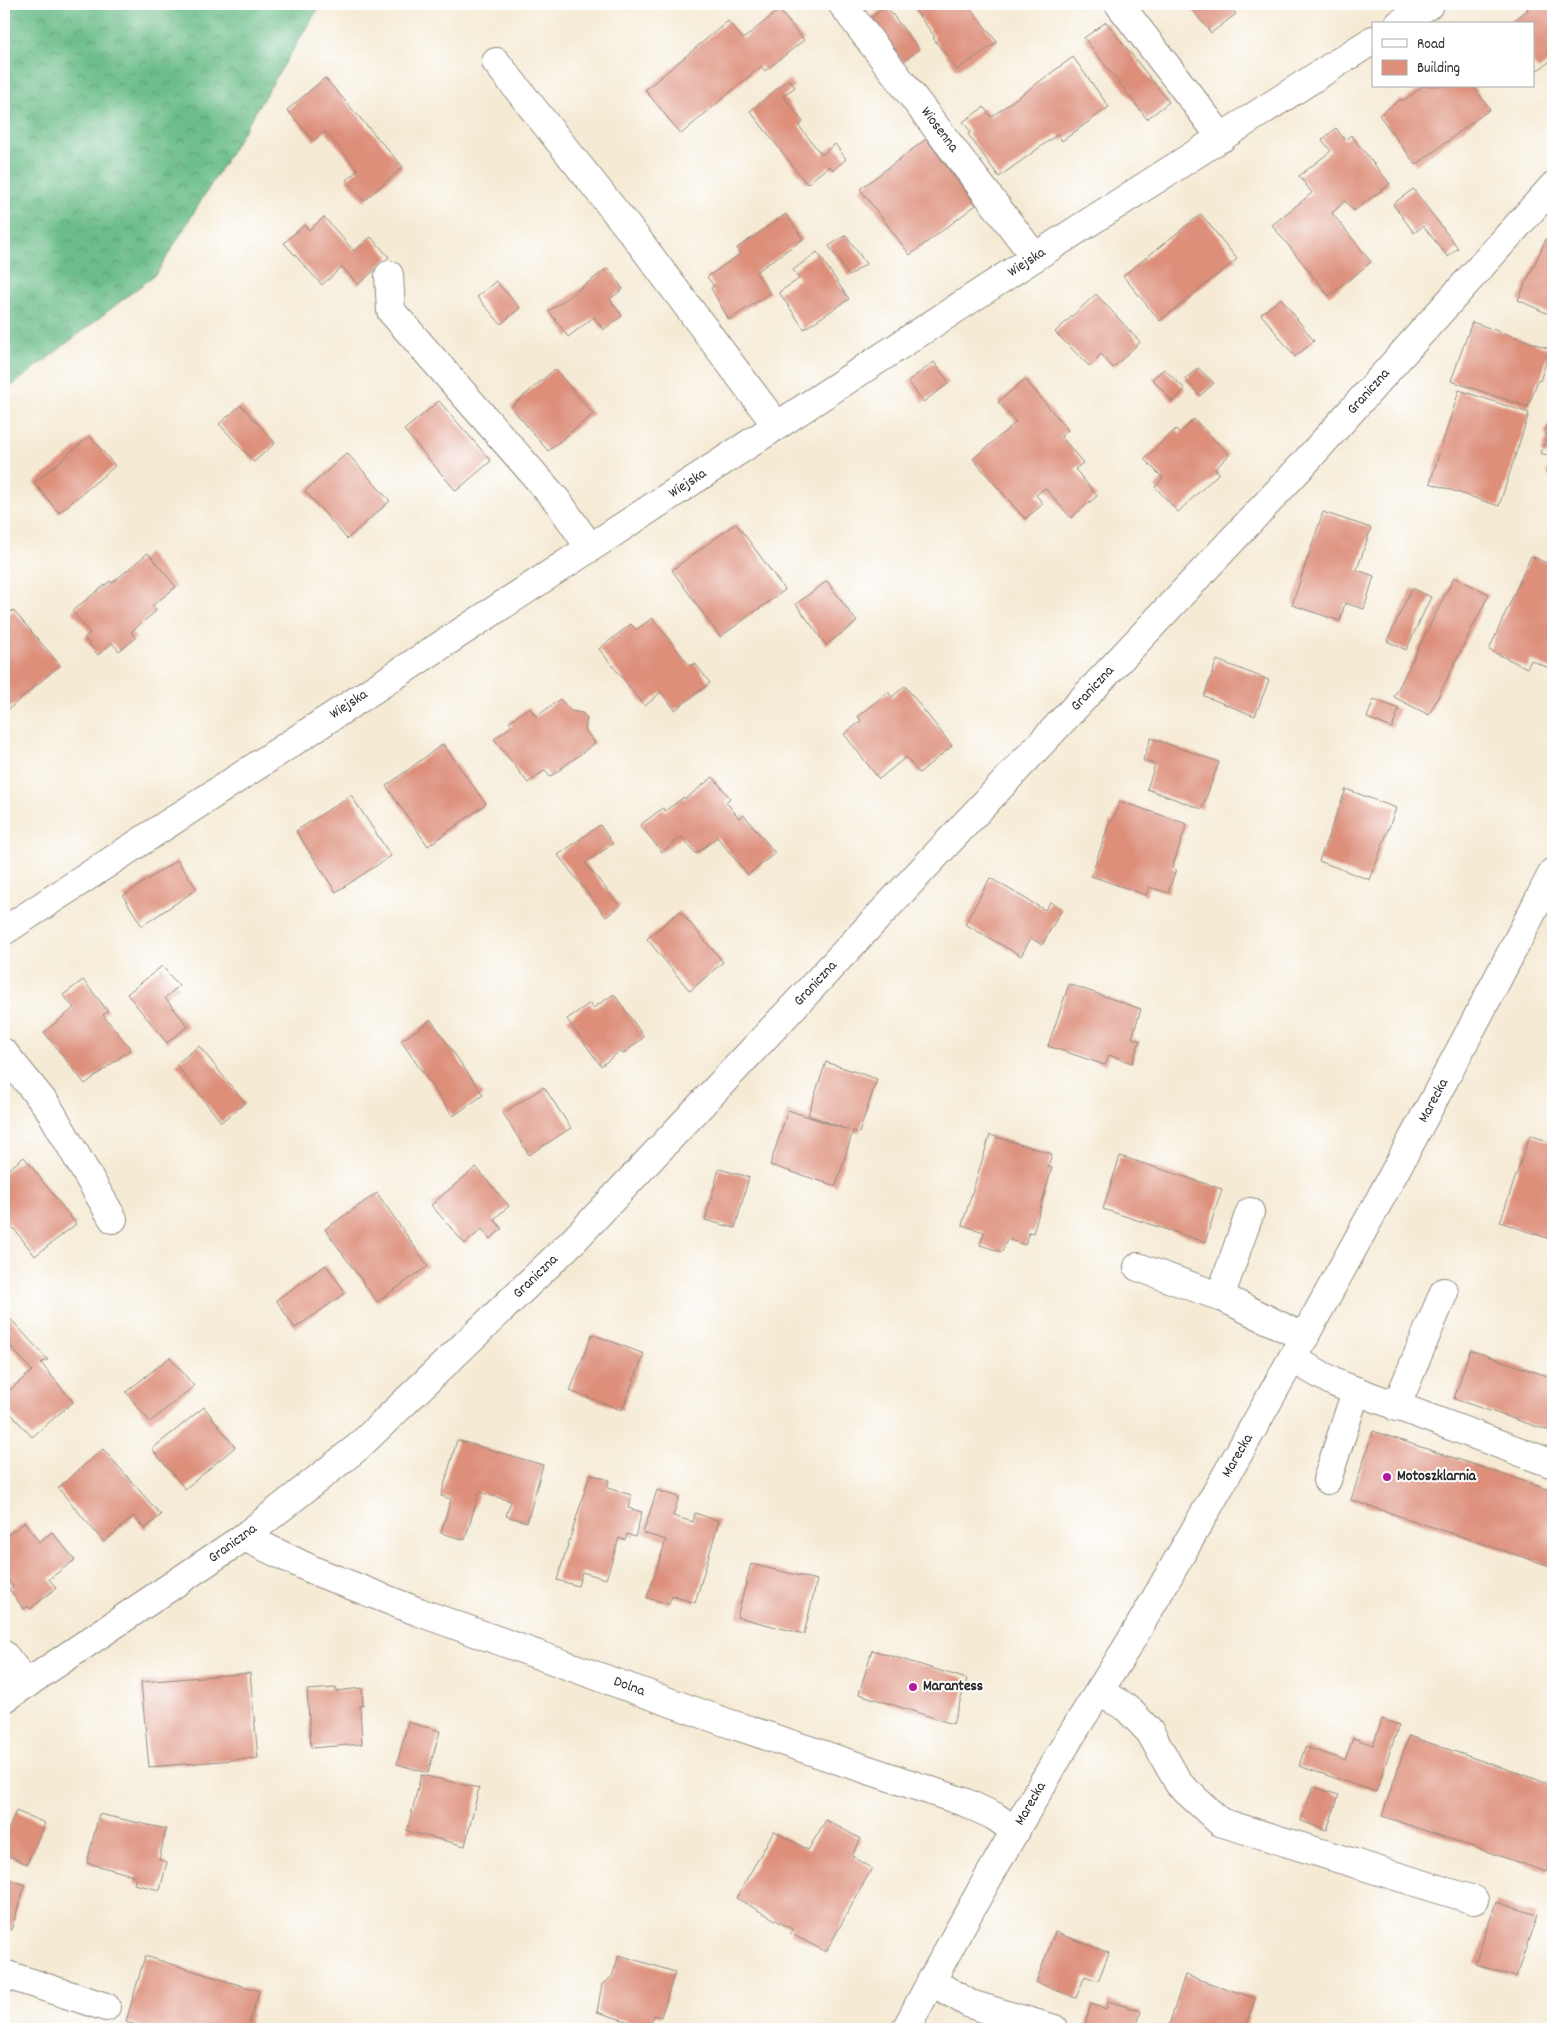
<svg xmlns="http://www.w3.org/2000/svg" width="1557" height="2033" viewBox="0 0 1557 2033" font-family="Dekko,sans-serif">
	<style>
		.forest { fill: url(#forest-crowns); stroke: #4c745a }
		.building { fill: #dd8f7a }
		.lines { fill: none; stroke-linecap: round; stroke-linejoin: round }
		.minor-casing { stroke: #908a80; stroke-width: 30 }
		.minor { stroke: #fff; stroke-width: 28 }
		.poi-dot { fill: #b5179e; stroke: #fff; stroke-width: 2 }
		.labels { text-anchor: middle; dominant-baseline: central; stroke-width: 4; stroke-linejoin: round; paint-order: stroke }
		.street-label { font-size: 15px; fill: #2b2b2b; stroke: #fff }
		.poi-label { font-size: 15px; font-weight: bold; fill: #2b2b2b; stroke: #fff; text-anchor: start }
	</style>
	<defs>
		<pattern id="forest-crowns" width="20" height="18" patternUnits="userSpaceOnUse" patternTransform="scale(1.25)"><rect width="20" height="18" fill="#6cbd89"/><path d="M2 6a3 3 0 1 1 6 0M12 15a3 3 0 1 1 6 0" fill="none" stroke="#599a70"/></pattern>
	</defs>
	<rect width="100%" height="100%" fill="#fff"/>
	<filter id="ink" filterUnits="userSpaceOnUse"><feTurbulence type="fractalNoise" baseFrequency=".02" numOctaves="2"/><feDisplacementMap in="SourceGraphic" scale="10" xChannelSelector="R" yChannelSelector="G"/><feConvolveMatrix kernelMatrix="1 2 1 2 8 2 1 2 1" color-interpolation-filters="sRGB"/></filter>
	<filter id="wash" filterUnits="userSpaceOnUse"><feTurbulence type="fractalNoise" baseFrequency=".0096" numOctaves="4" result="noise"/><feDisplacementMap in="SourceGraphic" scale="20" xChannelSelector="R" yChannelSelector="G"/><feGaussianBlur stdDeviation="1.12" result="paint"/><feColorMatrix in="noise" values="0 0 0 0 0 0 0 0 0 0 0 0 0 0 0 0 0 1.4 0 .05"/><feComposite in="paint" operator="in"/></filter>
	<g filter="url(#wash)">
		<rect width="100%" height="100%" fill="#f5ead4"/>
		<path class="forest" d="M4 4H321L157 273 4 392Z"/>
		<g id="blocks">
			<g class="building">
				<path d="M910 4H967L997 42 957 70 933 38 935 37Z"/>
				<path d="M1188 4H1228L1236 14 1211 33Z"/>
				<path d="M1533 4H1553V59L1538 70 1533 63V24H1508L1528 10 1527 8Z"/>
				<path d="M886 6 919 49 903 62 869 19Z"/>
				<path d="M779 10 804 40 765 71 761 66 681 134 645 90 728 21 743 39Z"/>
				<path d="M1106 22 1169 102 1147 119 1084 38Z"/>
				<path d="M1073 57 1109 107 1062 141 1058 134 999 177 968 134 971 132 963 122 984 107 991 117Z"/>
				<path d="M325 78 403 167 364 201 346 180 358 170 325 131 314 141 287 110Z"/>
				<path d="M789 79 795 87 783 96 803 122 799 126 822 155 835 144 846 159 833 170 829 166 807 184 750 111Z"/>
				<path d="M1423 86H1473L1490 109 1416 165 1379 115 1401 99 1403 101Z"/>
				<path d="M1336 128 1345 140 1351 135 1390 184 1354 211 1345 201 1332 213 1371 262 1329 296 1272 225 1312 193 1299 176 1331 151 1322 140Z"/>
				<path d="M926 139 976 205 910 255 860 189Z"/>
				<path d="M1413 189 1458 248 1448 257 1423 226 1414 233 1393 204Z"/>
				<path d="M786 214 803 239 756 272 770 293 729 320 711 288 714 286 707 277 740 254 737 248Z"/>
				<path d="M1201 214 1237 259 1160 321 1123 276Z"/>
				<path d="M324 217 354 251 371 237 389 257 358 285 342 267 322 285 284 243 304 225 309 230Z"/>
				<path d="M846 235 866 264 849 276 829 246Z"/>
				<path d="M1547 237 1553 239V316L1518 300Z"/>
				<path d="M817 252 849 299 804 329 779 292 799 279 793 270Z"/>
				<path d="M608 268 623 289 610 299 622 316 603 330 594 317 568 337 549 311Z"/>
				<path d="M496 281 520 308 501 324 477 297Z"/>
				<path d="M1096 294 1140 342 1113 368 1101 354 1089 366 1055 332Z"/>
				<path d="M1281 298 1314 341 1295 357 1261 314Z"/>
				<path d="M1472 322 1550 349 1540 381 1538 380 1528 407 1451 381Z"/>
				<path d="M934 362 949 383 923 402 908 381Z"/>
				<path d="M1198 368 1214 383 1200 396 1185 379Z"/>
				<path d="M555 369 593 414 548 451 511 407Z"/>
				<path d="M1164 369 1185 389 1173 402 1152 379Z"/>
				<path d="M1025 379 1068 430 1061 436 1083 463 1075 469 1097 496 1071 518 1045 488 1036 495 1043 504 1025 519 973 459 1016 422 998 402Z"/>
				<path d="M1459 390 1529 413 1499 506 1430 483Z"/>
				<path d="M439 401 491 461 456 491 404 430Z"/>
				<path d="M241 405 275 443 254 462 219 424Z"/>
				<path d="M1551 417 1553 418V477L1546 474 1552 457 1541 453 1548 434 1544 433Z"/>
				<path d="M1194 419 1229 455 1215 469 1219 473 1178 512 1155 487 1163 478 1144 459 1176 429 1180 433Z"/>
				<path d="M90 436 115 466 59 513 34 483Z"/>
				<path d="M347 453 390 501 347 539 305 491Z"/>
				<path d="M1323 512 1371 528 1357 570 1374 576 1364 609 1345 603 1340 621 1292 605Z"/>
				<path d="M736 523 785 590 720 637 672 570Z"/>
				<path d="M148 553 176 587 152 606 156 611 131 632 136 638 119 651 112 643 98 655 84 638 90 633 72 611 110 581 112 583Z"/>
				<path d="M1531 556 1553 566V670L1531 660 1527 668 1489 650Z"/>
				<path d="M1454 577 1489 594 1429 715 1394 697Z"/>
				<path d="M827 581 857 622 826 645 796 604Z"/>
				<path d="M1412 588 1431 597 1406 650 1387 641Z"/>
				<path d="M13 610 60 665 4 713V619Z"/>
				<path d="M652 618 690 666 695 663 710 683 675 710 661 692 645 706 599 649 631 624 636 630Z"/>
				<path d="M1217 660 1269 680 1255 716 1204 696Z"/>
				<path d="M905 686 952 746 919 773 906 757 879 779 844 734 861 721 858 716 888 692 892 697Z"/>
				<path d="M560 699 571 711 582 713 587 718 585 730 595 743 550 777 545 770 528 783 494 739 512 726 509 722 529 707 536 717Z"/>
				<path d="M1374 699 1399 709 1392 728 1367 718Z"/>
				<path d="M1151 738 1219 762 1202 809 1147 789 1155 765 1143 760Z"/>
				<path d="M443 744 486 804 428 846 386 786Z"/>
				<path d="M713 777 730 798 726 802 739 818 744 815 775 853 748 875 717 837 696 854 682 837 662 852 640 825 663 808 665 811 684 797 685 799Z"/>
				<path d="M1346 789 1396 808 1370 880 1319 861Z"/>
				<path d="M351 795 391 856 336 892 296 831Z"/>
				<path d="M1120 801 1187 824 1172 868 1176 869 1168 893 1149 887 1146 895 1091 876 1110 821 1112 822Z"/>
				<path d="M600 825 613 844 585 863 620 906 606 917 558 855Z"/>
				<path d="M177 860 197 889 142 926 123 896Z"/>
				<path d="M990 878 1045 910 1050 902 1062 909 1042 945 1031 938 1021 956 965 924Z"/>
				<path d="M680 911 723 962 690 991 647 939Z"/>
				<path d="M162 966 179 986 165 998 188 1026 167 1043 127 994Z"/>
				<path d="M83 980 108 1011 103 1015 131 1049 85 1084 44 1032 74 1008 63 995Z"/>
				<path d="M1069 984 1141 1009 1132 1038 1140 1041 1132 1063 1109 1055 1105 1065 1048 1046Z"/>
				<path d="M614 994 644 1037 623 1054 620 1051 601 1066 567 1019 590 1003 593 1008Z"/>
				<path d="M431 1020 483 1095 453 1116 401 1041Z"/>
				<path d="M199 1046 245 1103 221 1122 176 1064Z"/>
				<path d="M826 1062 877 1079 859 1133 853 1131 836 1186 770 1165 788 1110 848 1130 808 1115Z"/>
				<path d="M544 1087 571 1128 529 1155 503 1113Z"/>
				<path d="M990 1135 1052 1154 1048 1167 1052 1168 1033 1233 1029 1232 1025 1245 1007 1239 1002 1252 980 1245 984 1232 962 1225Z"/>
				<path d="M1530 1135 1553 1143V1240L1500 1222Z"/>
				<path d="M1120 1156 1222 1189 1205 1242 1103 1209Z"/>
				<path d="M24 1157 76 1224 35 1256 4 1216V1173Z"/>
				<path d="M476 1167 509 1206 494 1219 502 1229 490 1239 482 1229 465 1244 431 1205Z"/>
				<path d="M719 1169 749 1177 735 1228 705 1220Z"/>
				<path d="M377 1193 428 1266 377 1302 325 1229Z"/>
				<path d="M326 1265 346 1293 295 1328 276 1300Z"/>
				<path d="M5 1313 48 1360 41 1363 73 1402 32 1437 4 1406V1395L32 1371 7 1342 4 1345Z"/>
				<path d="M592 1334 644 1354 622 1410 570 1391Z"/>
				<path d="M1470 1350 1553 1378V1432L1454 1399Z"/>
				<path d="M170 1357 194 1386 150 1422 126 1392Z"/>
				<path d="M204 1407 235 1447 185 1489 152 1449Z"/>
				<path d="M1373 1431 1553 1491V1567L1351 1500Z"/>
				<path d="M457 1440 543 1465 527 1522 506 1516 511 1501 479 1492 465 1540 441 1533 451 1499 441 1496Z"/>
				<path d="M103 1449 161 1515 144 1529 134 1516 104 1542 58 1488Z"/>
				<path d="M590 1474 609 1480 607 1488 632 1495 628 1508 642 1512 635 1537 627 1534 625 1540 619 1538 606 1579 582 1572 578 1586 557 1580Z"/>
				<path d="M657 1490 679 1497 673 1516 693 1522 695 1513 719 1521 695 1603 672 1596 669 1604 647 1598 666 1540 643 1533Z"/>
				<path d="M25 1522 39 1542 52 1532 75 1560 49 1579 56 1588 30 1609 28 1606 24 1609 9 1589 13 1587 4 1574V1538Z"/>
				<path d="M751 1564 817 1580 804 1634 737 1617Z"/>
				<path d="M872 1650 967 1679 953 1724 859 1694Z"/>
				<path d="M250 1673 258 1758 149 1767 141 1682Z"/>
				<path d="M336 1688V1691L362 1688 363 1705 360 1706 362 1744 311 1748 307 1690Z"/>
				<path d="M1382 1719 1399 1725 1376 1792 1299 1766 1305 1747 1345 1760 1353 1738 1373 1745Z"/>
				<path d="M408 1722 440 1731 428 1773 397 1764Z"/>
				<path d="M1409 1736 1553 1785V1852L1547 1872 1382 1816Z"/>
				<path d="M421 1775 479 1788 465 1846 407 1831Z"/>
				<path d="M1313 1787 1339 1795 1327 1830 1301 1821Z"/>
				<path d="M16 1811 45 1823 27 1864 4 1854V1840Z"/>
				<path d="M99 1814 166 1829 159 1860 167 1862 160 1890 134 1884 136 1876 87 1863Z"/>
				<path d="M826 1820 861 1839 852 1856 872 1868 826 1952 790 1933 792 1929 736 1898 774 1831 808 1850Z"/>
				<path d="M4 1878 25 1885 11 1930 4 1927Z"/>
				<path d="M1496 1902 1537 1915 1516 1977 1475 1964Z"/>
				<path d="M1055 1932 1109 1953 1098 1981 1085 1976 1076 1998 1036 1982Z"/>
				<path d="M619 1955 675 1972 661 2017 654 2015 649 2028 597 2012 602 1984 612 1977Z"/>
				<path d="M145 1956 259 1991 247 2029H150L126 2022Z"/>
				<path d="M1185 1975 1255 1998 1245 2029H1168Z"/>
				<path d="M1108 2001 1141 2011 1136 2029H1098L1085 2025 1091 2004 1106 2009Z"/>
			</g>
		</g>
	</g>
	<g filter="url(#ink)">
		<use href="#blocks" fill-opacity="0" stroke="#908a80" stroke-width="1"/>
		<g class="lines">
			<defs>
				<g id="minor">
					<path d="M842 4 1035 257"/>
					<path d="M1119 4 1222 138"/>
					<path d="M1399 24 1430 4"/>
					<path d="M496 62 638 240 777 426"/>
					<path d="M389 275 391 311 559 503 590 548"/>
					<path d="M4 931 1035 257 1373 40"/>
					<path d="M4 1053 48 1107 113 1219"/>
					<path d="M1138 1267 1224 1298 1305 1338"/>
					<path d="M1220 1297 1250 1212"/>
					<path d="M1293 1359 1335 1383 1553 1464"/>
					<path d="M1396 1407 1444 1292"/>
					<path d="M1327 1480 1356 1391"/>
					<path d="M244 1537 317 1572 419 1612 725 1722 964 1802 994 1816 1016 1831"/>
					<path d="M4 1655 27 1684"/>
					<path d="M1099 1692 1126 1707 1150 1732 1179 1784 1220 1822 1474 1900"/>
					<path d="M4 1699 244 1537 358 1447 575 1239 1300 468 1553 186"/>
					<path d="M4 1974 106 2007"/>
					<path d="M931 1981 970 2004 1054 2029"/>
					<path d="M906 2029C957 1931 1012 1834 1069 1739 1093 1699 1120 1661 1143 1620 1286 1374 1423 1125 1553 872"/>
				</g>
			</defs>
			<use href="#minor" class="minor-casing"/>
			<use href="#minor" class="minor"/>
		</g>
	</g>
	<g class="poi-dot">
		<circle cx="1387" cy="1477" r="5"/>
		<circle cx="913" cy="1687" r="5"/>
	</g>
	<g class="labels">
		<g class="street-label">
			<text transform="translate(939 130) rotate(53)">Wiosenna</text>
			<text transform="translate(1027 263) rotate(-33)">Wiejska</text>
			<text transform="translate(1369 392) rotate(-48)">Graniczna</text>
			<text transform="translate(688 484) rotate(-33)">Wiejska</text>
			<text transform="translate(1093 689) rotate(-47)">Graniczna</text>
			<text transform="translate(349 705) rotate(-33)">Wiejska</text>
			<text transform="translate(816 984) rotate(-47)">Graniczna</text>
			<text transform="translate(1434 1101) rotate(-62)">Marecka</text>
			<text transform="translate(536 1277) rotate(-44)">Graniczna</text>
			<text transform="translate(1238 1456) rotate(-60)">Marecka</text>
			<text transform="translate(233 1544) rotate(-36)">Graniczna</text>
			<text transform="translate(629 1687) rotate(20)">Dolna</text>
			<text transform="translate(1031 1804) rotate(-60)">Marecka</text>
		</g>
		<g class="poi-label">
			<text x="1397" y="1477">Motoszklarnia</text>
			<text x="923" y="1687">Marantess</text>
		</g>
	</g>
	<rect width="1557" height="2033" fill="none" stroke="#fff" stroke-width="20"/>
	<rect x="1372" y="22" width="162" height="65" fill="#ffffff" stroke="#aaaaaa"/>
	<rect x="1382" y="39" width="25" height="8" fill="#ffffff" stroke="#aaaaaa"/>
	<text x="1417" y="48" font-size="15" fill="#2b2b2b">Road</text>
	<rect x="1382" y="60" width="25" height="15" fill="#dd8f7a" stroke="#aaaaaa"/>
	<text x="1417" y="72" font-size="15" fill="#2b2b2b">Building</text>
</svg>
